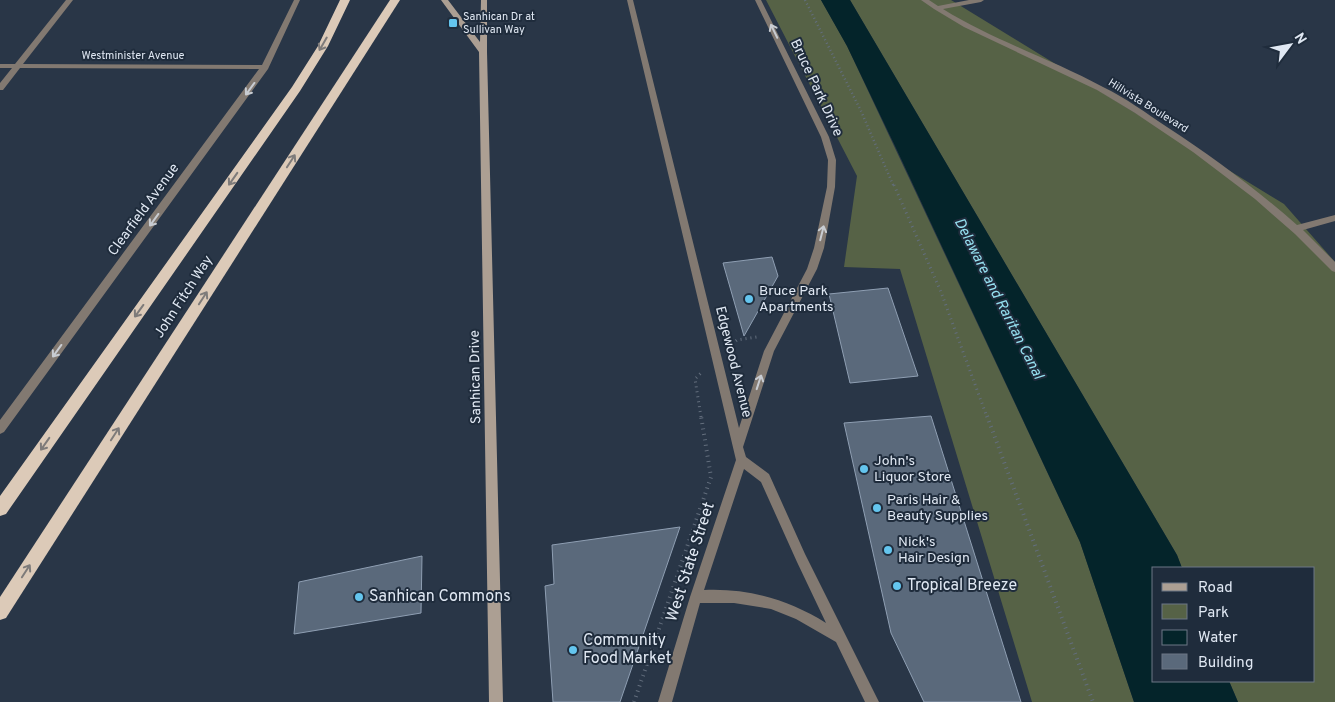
<svg xmlns="http://www.w3.org/2000/svg" width="1335" height="702" viewBox="0 0 1335 702" font-family="Overpass,sans-serif">
	<style>
		.green { fill: #566246 }
		.water { fill: #04242a }
		.building { fill: #5a697b; stroke: #8f9fb3 }
		.lines { fill: none; stroke-linecap: round; stroke-linejoin: round }
		.path-far2 { stroke: #636e7d; stroke-width: 2.5; stroke-dasharray: 1 3; stroke-linecap: butt }
		.path-far1 { stroke: #636e7d; stroke-width: 3; stroke-dasharray: 1 4; stroke-linecap: butt }
		.path { stroke: #636e7d; stroke-width: 4; stroke-dasharray: 1 4.5; stroke-linecap: butt }
		.minor { fill: #827971; fill-rule: evenodd }
		.secondary { fill: #ac9f93; fill-rule: evenodd }
		.trunk { fill: #dccab8; fill-rule: evenodd }
		.oneway { stroke: #c8ccd2 }
		.oneway2 { stroke: #7e7b7a }
		.poi-dot { fill: #64c5ee; stroke: #1f2c3c; stroke-width: 2 }
		.labels { text-anchor: middle; dominant-baseline: central; stroke-width: 4; stroke-linejoin: round; paint-order: stroke }
		.far-poi-label { font-size: 11px; fill: #e0e8f3; stroke: #1f2c3c; text-anchor: start }
		.far-street-label { font-size: 11px; fill: #e0e8f3; stroke: #1f2c3c }
		.street-label { font-size: 14px; fill: #e0e8f3; stroke: #1f2c3c }
		.poi-label { font-size: 14px; fill: #e0e8f3; stroke: #1f2c3c; text-anchor: start }
		.water-label { font-size: 15px; font-style: italic; fill: #96e1f1; stroke: #1f2c3c }
		.near-street-label { font-size: 16px; fill: #e0e8f3; stroke: #1f2c3c }
		.near-poi-label { font-size: 16px; fill: #e0e8f3; stroke: #1f2c3c; text-anchor: start }
	</style>
	<rect width="100%" height="100%" fill="#293647"/>
	<g class="green">
		<path d="M766 0H821L847 46 1080 542 1134 702H1032L900 269 844 267 857 176Z"/>
		<path d="M850 0H951L1284 204 1335 262V702H1238L1229 681H1314V568H1182L1177 555Z"/>
	</g>
	<path class="water" d="M821 0H850L1177 555 1182 568H1154V681H1229L1238 702H1134L1080 542 896 148 847 46Z"/>
	<g class="building">
		<path d="M772 257 778 276 744 336 723 263Z"/>
		<path d="M888 288 918 376 850 383 829 294Z"/>
		<path d="M931 416 1021 702H924L891 633 844 423Z"/>
		<path d="M680 527 620 702H553L545 586 554 584 552 545Z"/>
		<path d="M422 556 421 613 294 634 299 582Z"/>
	</g>
	<g class="lines">
		<path class="path-far2" d="M805 0 861 111 894 187"/>
		<g class="path-far1">
			<path d="M894 185 941 292 987 417"/>
			<path d="M732 344 737 340 757 337"/>
			<path d="M701 417 695 379 702 372"/>
		</g>
		<g class="path">
			<path d="M987 416 1093 702"/>
			<path d="M634 702 711 477 701 416"/>
		</g>
		<g class="minor">
			<path d="M66 0H73L23 64 262 65 294 0H300L268 69 4 432 0 434V420L259 69 20 68 3 90H0V83L12 68H0V64H15Z"/>
			<path d="M627 0H633L739 428 764 351 807 269 814 248 827 187 828 160 821 137 755 0H761L829 137 836 160 835 187 824 248 817 269 774 351 743 447 746 457 769 474 805 554 879 702H865L836 642 796 619 771 609 734 603H700L672 702H658L690 597 736 460ZM744 469 761 482 797 562 826 623C789 600 749 588 704 590Z"/>
			<path d="M921 0H929L938 6 969 0H984L981 2 943 9C993 40 1051 59 1103 87 1126 98 1146 113 1167 127 1213 157 1256 189 1297 225L1335 215V221L1303 230 1335 262V272L1332 271 1295 234 1255 199 1193 152 1135 113 1097 90 964 27 934 9Z"/>
		</g>
		<path class="secondary" d="M441 0H448L480 42 481 0H487V52L503 702H489L479 52Z"/>
		<g class="trunk">
			<path d="M340 0H350L328 46 300 91 6 514 0 516V496L292 87 318 46Z"/>
			<path d="M390 0H400L6 618 0 620V597Z"/>
		</g>
	</g>
	<defs><path id="oneway-shaft" d="M-6 0H5M1.5-3L5.5 0L1.5 3" fill="none" stroke-width="1.6" stroke-linecap="round" stroke-linejoin="round" transform="scale(1.25)"/></defs>
	<g class="oneway">
		<use href="#oneway-shaft" transform="translate(774 31) rotate(-116)"/>
		<use href="#oneway-shaft" transform="translate(250 89) rotate(126)"/>
		<use href="#oneway-shaft" transform="translate(154 220) rotate(126)"/>
		<use href="#oneway-shaft" transform="translate(822 233) rotate(-76)"/>
		<use href="#oneway-shaft" transform="translate(57 351) rotate(126)"/>
		<use href="#oneway-shaft" transform="translate(759 382) rotate(-72)"/>
	</g>
	<g class="oneway2">
		<use href="#oneway-shaft" transform="translate(323 44) rotate(120)"/>
		<use href="#oneway-shaft" transform="translate(291 161) rotate(-57)"/>
		<use href="#oneway-shaft" transform="translate(233 179) rotate(125)"/>
		<use href="#oneway-shaft" transform="translate(203 298) rotate(-57)"/>
		<use href="#oneway-shaft" transform="translate(139 311) rotate(126)"/>
		<use href="#oneway-shaft" transform="translate(115 434) rotate(-57)"/>
		<use href="#oneway-shaft" transform="translate(45 444) rotate(125)"/>
		<use href="#oneway-shaft" transform="translate(26 571) rotate(-57)"/>
	</g>
	<g class="poi-dot">
		<rect x="448" y="18" width="10" height="10" rx="2.5"/>
		<circle cx="749" cy="299" r="5"/>
		<circle cx="864" cy="469" r="5"/>
		<circle cx="877" cy="508" r="5"/>
		<circle cx="888" cy="550" r="5"/>
		<circle cx="897" cy="586" r="5"/>
		<circle cx="359" cy="597" r="5"/>
		<circle cx="573" cy="650" r="5"/>
	</g>
	<g class="labels">
		<g class="far-poi-label">
			<text x="463" y="17">Sanhican Dr at<tspan x="463" dy="13">Sullivan Way</tspan></text>
		</g>
		<g class="far-street-label">
			<text x="133" y="56">Westminister Avenue</text>
			<text transform="translate(1148 106) rotate(32)">Hillvista Boulevard</text>
		</g>
		<g class="street-label">
			<text transform="translate(816 88) rotate(65)">Bruce Park Drive</text>
			<text transform="translate(144 210) rotate(-54)">Clearfield Avenue</text>
			<text transform="translate(184 297) rotate(-57)">John Fitch Way</text>
			<text transform="translate(733 362) rotate(76)">Edgewood Avenue</text>
			<text transform="translate(476 377) rotate(-91)">Sanhican Drive</text>
		</g>
		<g class="poi-label">
			<text x="759" y="291">Bruce Park<tspan x="759" dy="16">Apartments</tspan></text>
			<text x="874" y="461">John's<tspan x="874" dy="16">Liquor Store</tspan></text>
			<text x="887" y="500">Paris Hair &amp;<tspan x="887" dy="16">Beauty Supplies</tspan></text>
			<text x="898" y="542">Nick's<tspan x="898" dy="16">Hair Design</tspan></text>
		</g>
		<g class="water-label">
			<text transform="translate(998 299) rotate(63)">Delaware and Raritan Canal</text>
		</g>
		<g class="near-street-label">
			<text transform="translate(691 562) rotate(-72)">West State Street</text>
		</g>
		<g class="near-poi-label">
			<text x="907" y="586">Tropical Breeze</text>
			<text x="369" y="597">Sanhican Commons</text>
			<text x="583" y="641">Community<tspan x="583" dy="18">Food Market</tspan></text>
		</g>
	</g>
	<rect x="1152" y="567" width="162" height="115" fill="#1f2c3c" stroke="#6c7785"/>
	<rect x="1162" y="583" width="25" height="8" fill="#ac9f93" stroke="#6c7785"/>
	<text x="1198" y="592" font-size="15" fill="#e0e8f3">Road</text>
	<rect x="1162" y="604" width="25" height="15" fill="#566246" stroke="#6c7785"/>
	<text x="1198" y="617" font-size="15" fill="#e0e8f3">Park</text>
	<rect x="1162" y="630" width="25" height="15" fill="#04242a" stroke="#6c7785"/>
	<text x="1198" y="642" font-size="15" fill="#e0e8f3">Water</text>
	<rect x="1162" y="654" width="25" height="15" fill="#5a697b" stroke="#6c7785"/>
	<text x="1198" y="667" font-size="15" fill="#e0e8f3">Building</text>
	<g transform="translate(1290 45) rotate(58)" stroke="#1f2c3c" stroke-width="4" paint-order="stroke">
	<path d="M0-4L9 19L0 12L-9 19Z" fill="#e0e8f3"/>
	<text y="-8" font-size="14" font-weight="bold" text-anchor="middle" fill="#e0e8f3">N</text>
	</g>
</svg>
